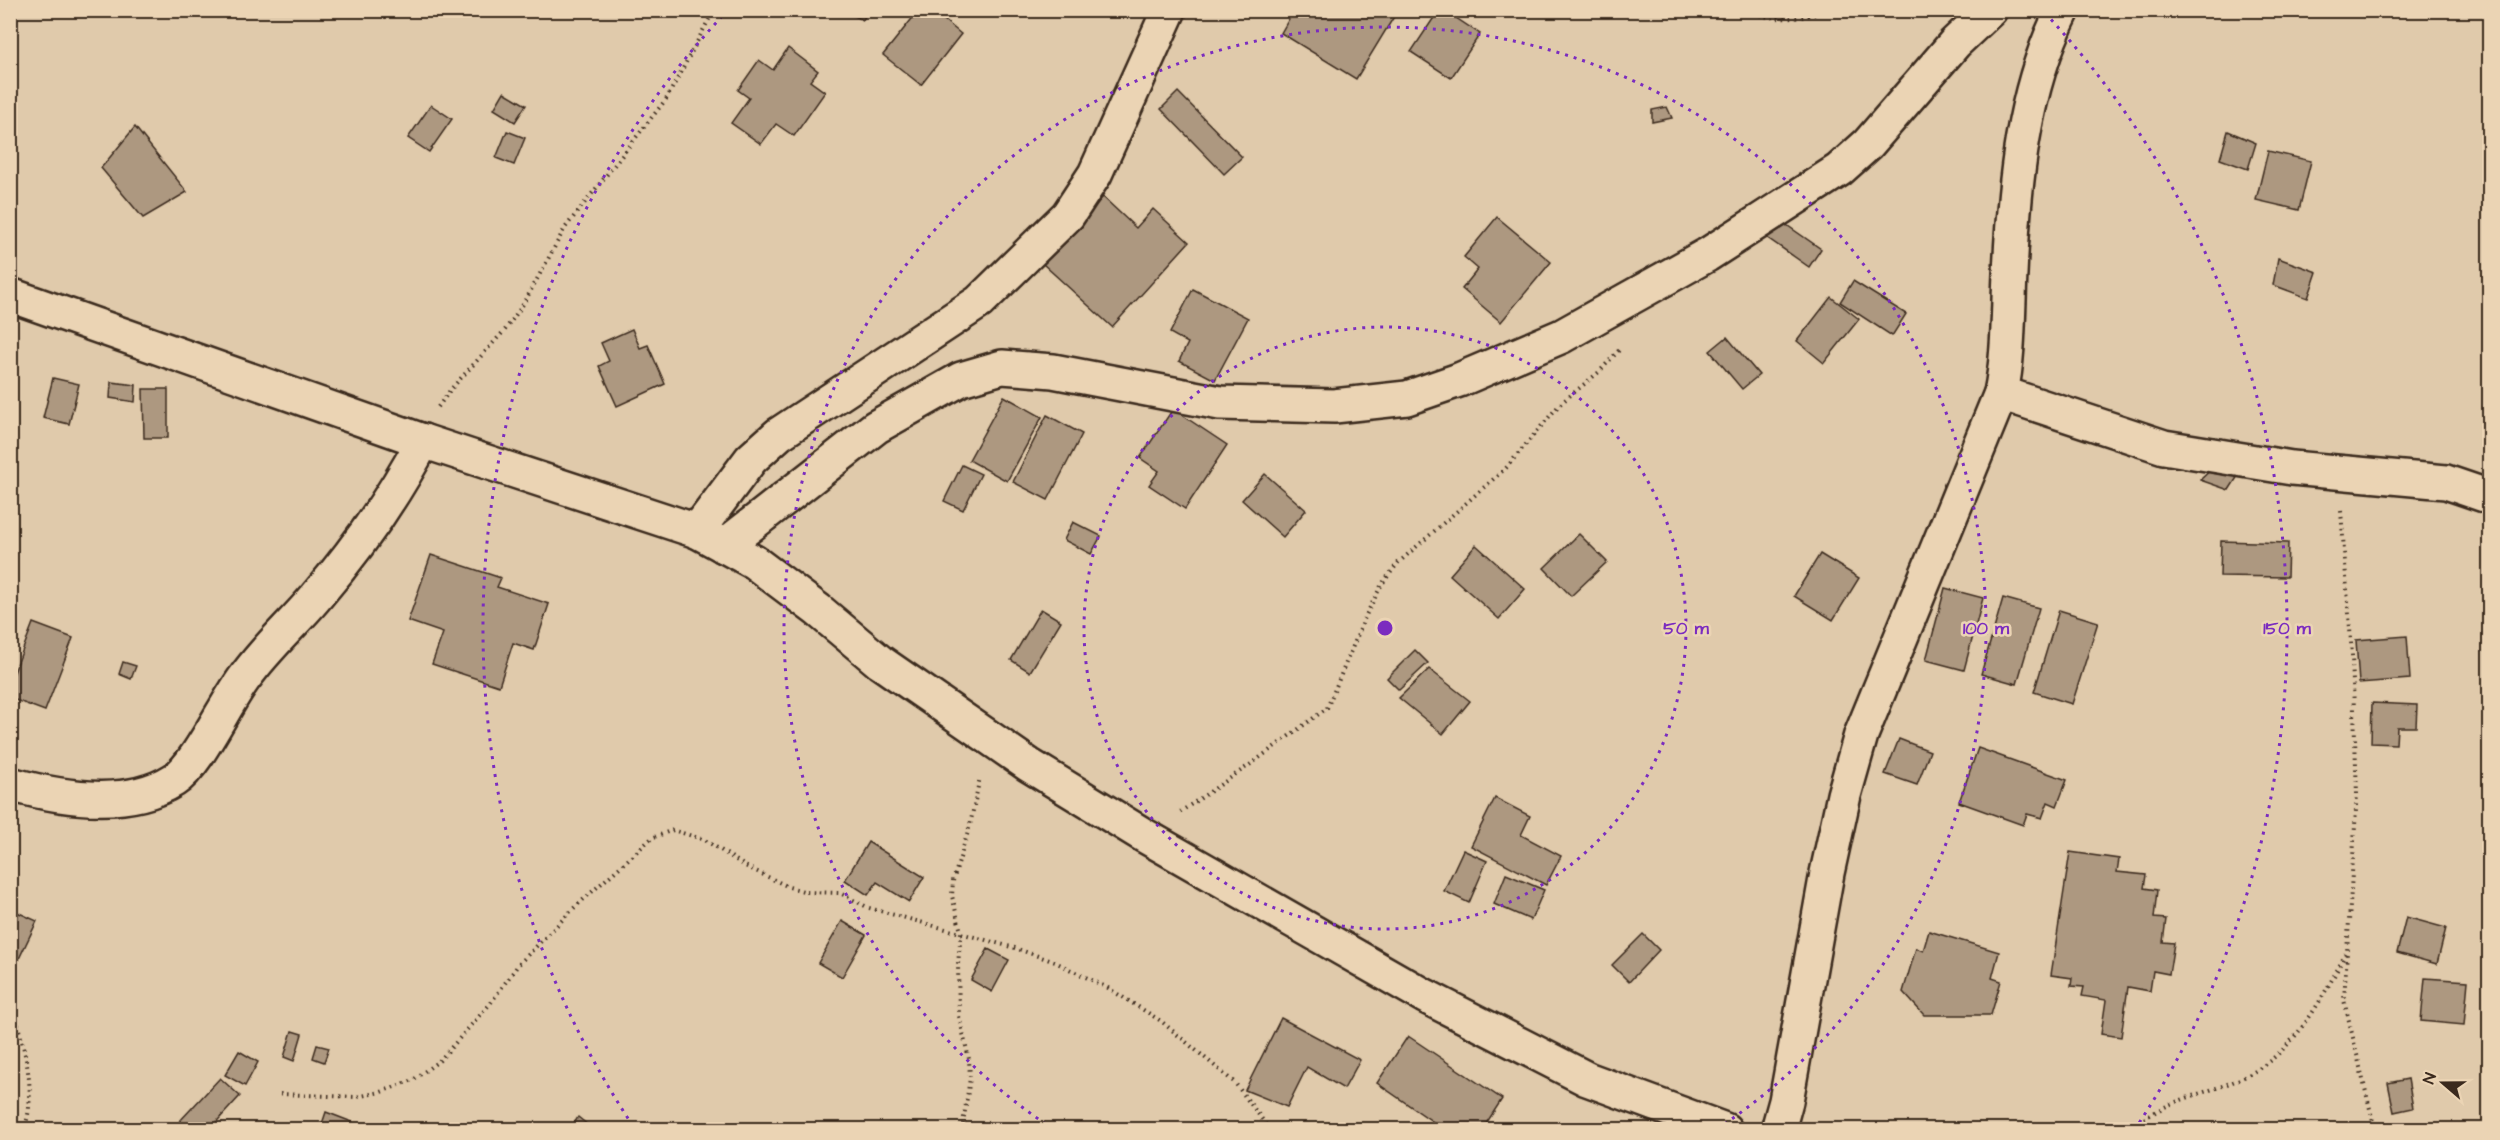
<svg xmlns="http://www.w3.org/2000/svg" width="2500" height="1140" viewBox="0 0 2500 1140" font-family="'Architects Daughter',sans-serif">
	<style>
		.building { fill: #ad9880; stroke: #3b2a1e; stroke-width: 1.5 }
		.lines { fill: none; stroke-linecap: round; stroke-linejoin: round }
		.minor-casing { stroke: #3b2a1e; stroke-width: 38 }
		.path { stroke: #3b2a1e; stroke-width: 4; stroke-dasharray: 1.5 4.5; stroke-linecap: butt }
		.minor { stroke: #ebd4b4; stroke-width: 33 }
		.ring { fill: none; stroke: #7b2cbf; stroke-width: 3; stroke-dasharray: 3 6 }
		.centre { fill: #7b2cbf; stroke: #ebd4b4; stroke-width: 3 }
		.ring-label { font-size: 18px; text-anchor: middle; font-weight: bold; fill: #7b2cbf; stroke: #ebd4b4; stroke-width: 5; stroke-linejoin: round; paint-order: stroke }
	</style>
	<rect width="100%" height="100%" fill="#e0caab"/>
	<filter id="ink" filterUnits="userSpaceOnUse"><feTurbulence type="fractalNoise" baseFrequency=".0167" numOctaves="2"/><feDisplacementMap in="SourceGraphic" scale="12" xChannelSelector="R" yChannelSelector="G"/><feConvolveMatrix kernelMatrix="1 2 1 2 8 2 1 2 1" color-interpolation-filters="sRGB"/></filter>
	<g filter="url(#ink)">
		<g class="building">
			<path d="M842 10H868L863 20Z"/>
			<path d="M919 10H932L961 34 921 85 883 55Z"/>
			<path d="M1294 10H1398L1356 79 1281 33Z"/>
			<path d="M1439 10H1444L1480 34 1451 78 1411 52Z"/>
			<path d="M788 48 818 71 810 81 825 92 794 136 776 124 761 144 731 123 749 98 738 90 759 60 773 70Z"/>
			<path d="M504 92 526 105 515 122 494 109Z"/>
			<path d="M1178 92 1242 157 1224 174 1161 109Z"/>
			<path d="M431 105 452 119 429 152 408 138Z"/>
			<path d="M1667 107 1672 118 1652 122V110Z"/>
			<path d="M135 127 187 192 143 218 101 168Z"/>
			<path d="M507 131 525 138 514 165 496 158Z"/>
			<path d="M2228 131 2256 143 2248 169 2220 159Z"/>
			<path d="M2268 151 2311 161 2299 210 2256 200Z"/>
			<path d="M1103 197 1136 228 1153 209 1189 242 1112 327 1043 264Z"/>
			<path d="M1497 217 1551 262 1501 322 1462 289 1478 269 1464 257Z"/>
			<path d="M1778 219 1821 249 1809 267 1766 237Z"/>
			<path d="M2278 258 2317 272 2308 298 2273 285Z"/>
			<path d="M1853 281 1906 314 1892 336 1840 302Z"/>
			<path d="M1193 289 1248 318 1215 380 1179 361 1188 343 1170 333Z"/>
			<path d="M1831 297 1859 319 1824 363 1797 341Z"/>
			<path d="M632 329 640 348 648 345 665 384 617 406 599 366 609 361 601 343Z"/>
			<path d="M1727 337 1759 375 1742 389 1710 351Z"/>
			<path d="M53 378 79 384 69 424 43 418Z"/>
			<path d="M111 382 136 385 135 402 110 398Z"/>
			<path d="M143 389H168V438H144Z"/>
			<path d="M1004 396 1042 417 1007 481 969 460Z"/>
			<path d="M1173 409 1227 445 1185 509 1149 485 1159 471 1140 458Z"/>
			<path d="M1047 415 1082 434 1048 500 1013 482Z"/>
			<path d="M962 465 981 474 963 510 944 501Z"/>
			<path d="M2215 466 2240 473 2229 490 2200 480Z"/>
			<path d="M1265 474 1306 510 1283 537 1242 500Z"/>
			<path d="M1073 522 1101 536 1091 554 1064 540Z"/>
			<path d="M1579 534 1607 562 1571 596 1544 568Z"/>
			<path d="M2221 541 2288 543 2287 577 2220 576Z"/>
			<path d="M1476 545 1525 589 1499 619 1450 575Z"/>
			<path d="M1820 554 1859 578 1833 620 1794 596Z"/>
			<path d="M431 555 501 578 497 587 549 604 534 650 513 643 499 686 432 664 443 633 408 621Z"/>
			<path d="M1945 588 1983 598 1964 670 1926 660Z"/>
			<path d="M2003 598 2039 608 2017 684 1981 674Z"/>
			<path d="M1041 609 1061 621 1030 672 1011 660Z"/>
			<path d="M2059 610 2098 622 2072 704 2034 692Z"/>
			<path d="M33 623 73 638 45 711 10 698V683Z"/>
			<path d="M2407 636 2410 679 2359 683 2356 640Z"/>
			<path d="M1415 650 1428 663 1399 690 1387 678Z"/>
			<path d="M123 662 136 666 131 679 119 674Z"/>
			<path d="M1429 669 1470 701 1443 734 1399 698Z"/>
			<path d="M2372 703 2417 705 2416 727H2397L2396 744 2371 743Z"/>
			<path d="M1899 739 1930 751 1917 785 1885 774Z"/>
			<path d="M1978 748 2067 780 2057 806 2048 802 2042 818 2027 814 2023 825 1959 802Z"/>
			<path d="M1495 798 1530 816 1521 835 1561 856 1546 885 1471 846Z"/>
			<path d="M868 842 924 877 909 902 877 882 868 895 845 880Z"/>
			<path d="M1463 850 1487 861 1469 903 1444 891Z"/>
			<path d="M2070 852 2119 859 2117 872 2146 875 2144 888 2157 890 2154 918 2166 919 2163 942 2174 943 2169 974 2153 971 2150 991 2128 987 2121 1037 2101 1034 2106 1000 2082 996 2084 987 2071 986 2072 978 2051 975Z"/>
			<path d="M1506 874 1544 890 1531 920 1494 904Z"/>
			<path d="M17 912 37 921 14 969 10 968V927Z"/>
			<path d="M2406 917 2446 928 2437 964 2397 953Z"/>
			<path d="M842 921 866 935 842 977 818 963Z"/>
			<path d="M1929 931 1999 952 1992 978 2001 981 1991 1015H1924L1903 992 1916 948 1923 951Z"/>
			<path d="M1643 934 1659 950 1629 982 1612 965Z"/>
			<path d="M988 949 1009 960 992 992 971 980Z"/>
			<path d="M2425 978 2468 981 2464 1025 2421 1021Z"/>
			<path d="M1281 1018 1360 1060 1344 1089 1307 1067 1287 1107 1245 1090Z"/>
			<path d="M292 1031 302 1034 294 1061 284 1057Z"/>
			<path d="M1408 1036 1502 1099 1482 1130H1445L1377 1083Z"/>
			<path d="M317 1045 329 1048 324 1062 313 1058Z"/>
			<path d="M239 1051 258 1062 245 1086 225 1075Z"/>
			<path d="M220 1078 240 1096 209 1130H185L178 1123Z"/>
			<path d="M2408 1079 2413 1108 2394 1112 2388 1083Z"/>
			<path d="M326 1112 352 1122 349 1130H320Z"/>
			<path d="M578 1117 594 1130H570Z"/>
		</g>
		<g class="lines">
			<defs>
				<g id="minor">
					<path d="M10 295 423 441 697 531 754 562 818 610 880 662 1029 765 1145 836 1425 996 1587 1079 1725 1130"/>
					<path d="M2001 393 2164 447 2292 468 2446 482 2490 497"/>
					<path d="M697 531 751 459 779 434 979 302 1068 215 1095 174 1169 10"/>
					<path d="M724 546 876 427 961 379 1002 367 1053 371 1220 403 1334 406 1407 398 1459 380 1562 336 1707 255 1839 170 1868 144 1955 43 1990 10"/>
					<path d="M10 784C60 798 128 809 174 780 198 765 226 701 246 676 266 648 293 624 315 598 357 549 393 498 423 441"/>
					<path d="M1778 1130 1786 1101 1827 873 1844 795 1861 735 2001 393C2009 354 2008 314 2010 274 2014 186 2022 91 2063 10"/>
				</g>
			</defs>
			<use href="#minor" class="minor-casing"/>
			<g class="path">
				<path d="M1749 10C1772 23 1804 19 1828 10"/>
				<path d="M438 407 451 389 505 330 524 303 565 228 667 98 714 10"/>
				<path d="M2341 511 2352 655 2357 794 2344 1000 2375 1130"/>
				<path d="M1180 812 1251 764 1327 708 1366 615 1382 584 1398 563 1506 468 1560 404 1599 372 1621 348"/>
				<path d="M13 1007C23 1046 38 1090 24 1130"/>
				<path d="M280 1094 356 1097 381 1092 413 1080 440 1060 490 1004 518 965 574 908 652 838 673 830 705 840 745 866 789 887 807 892 840 893 869 908 1015 948 1055 962 1108 988 1161 1021 1235 1083 1270 1130"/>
				<path d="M962 1130 970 1078 969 1059 959 1016 958 964 961 932 952 896 953 881 970 825 980 777"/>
				<path d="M2130 1130C2166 1098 2202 1096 2242 1078 2294 1054 2321 1001 2346 953"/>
			</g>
			<use href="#minor" class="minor"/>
		</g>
	</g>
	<g class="ring">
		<circle cx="1385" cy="628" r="301"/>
		<path d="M1053 1129A601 601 0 1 1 1717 1129"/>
		<path d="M633 1126A902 902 0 0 1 725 13M2045 13A902 902 0 0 1 2137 1126"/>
	</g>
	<circle cx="1385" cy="628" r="9" class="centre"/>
	<g class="ring-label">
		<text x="1686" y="634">50 m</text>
		<text x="1986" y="634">100 m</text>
		<text x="2287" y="634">150 m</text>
	</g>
	<rect width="2500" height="1140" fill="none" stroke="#ebd4b4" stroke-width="36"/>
	<rect x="18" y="18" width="2464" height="1104" fill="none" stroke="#3b2a1e" stroke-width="2" filter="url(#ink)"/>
	<g transform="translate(2443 1083) rotate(290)" stroke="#ebd4b4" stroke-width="4.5" paint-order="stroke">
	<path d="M0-4.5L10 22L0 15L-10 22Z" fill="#3b2a1e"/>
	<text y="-9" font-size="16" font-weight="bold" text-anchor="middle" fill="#3b2a1e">N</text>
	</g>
</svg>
